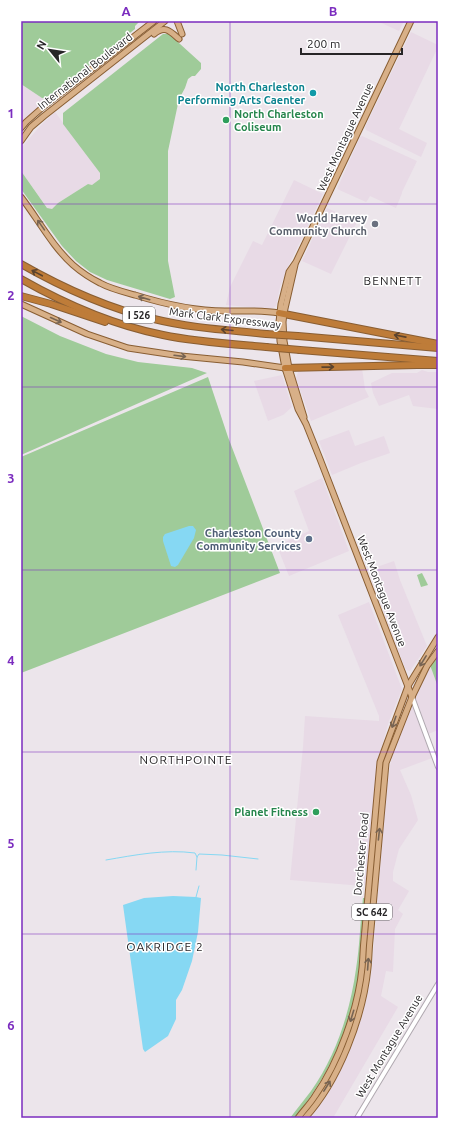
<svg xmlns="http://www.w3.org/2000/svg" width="459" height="1139" viewBox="0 0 459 1139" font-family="Ubuntu,sans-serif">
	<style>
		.built { fill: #e8dae6 }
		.green { fill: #9fcb99 }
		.water { fill: #86d8f3 }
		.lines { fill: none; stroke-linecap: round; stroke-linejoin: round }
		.stream { stroke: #86d8f3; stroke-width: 1 }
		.minor-casing { stroke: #b0a9b0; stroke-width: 6 }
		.major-casing { stroke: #895e33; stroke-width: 7 }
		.highway-casing { stroke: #895e33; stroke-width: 8 }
		.minor { stroke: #fff; stroke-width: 4 }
		.major { stroke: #d8b088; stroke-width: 5 }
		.highway { stroke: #be7c39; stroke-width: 6 }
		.highway-bridge-casing { stroke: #895e33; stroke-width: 8; stroke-linecap: butt }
		.highway-bridge { stroke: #be7c39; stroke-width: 6 }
		.oneway { stroke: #776453 }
		.oneway2 { stroke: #5c432d }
		.grid { fill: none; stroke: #7b2cbf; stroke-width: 1; stroke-opacity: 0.55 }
		.culture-dot { fill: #0f9aa8; stroke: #fff; stroke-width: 1.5 }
		.leisure-dot { fill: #2e9e5b; stroke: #fff; stroke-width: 1.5 }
		.worship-dot { fill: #6b7280; stroke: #fff; stroke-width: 1.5 }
		.service-dot { fill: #5c6f8a; stroke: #fff; stroke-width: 1.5 }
		.labels { text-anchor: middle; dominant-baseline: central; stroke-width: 3; stroke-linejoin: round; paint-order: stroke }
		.shield { fill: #fff; stroke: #686668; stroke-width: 1 }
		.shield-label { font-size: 10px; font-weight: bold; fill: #272527 }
		.street-label { font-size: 11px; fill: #272527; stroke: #fff }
		.culture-label { font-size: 11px; font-weight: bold; fill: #0d838f; stroke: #fff; text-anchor: end }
		.leisure-label { font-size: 11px; font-weight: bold; fill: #27864d; stroke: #fff; text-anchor: start }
		.worship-label { font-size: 11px; font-weight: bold; fill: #5b616d; stroke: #fff; text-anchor: end }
		.service-label { font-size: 11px; font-weight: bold; fill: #4e5e75; stroke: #fff; text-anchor: end }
		.neighbourhood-label { font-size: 12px; letter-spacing: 1px; fill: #272527; stroke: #fff }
		.neatline { fill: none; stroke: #7b2cbf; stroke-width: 1.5 }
		.grid-label { font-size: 13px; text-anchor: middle; font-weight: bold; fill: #7b2cbf }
	</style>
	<rect width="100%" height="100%" fill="#ece5eb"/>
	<g class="built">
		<path d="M377 21H404L399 31Z"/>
		<path d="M411 32 438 45V47L399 129 427 143 421 157 366 130 365 127Z"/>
		<path d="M21 84 42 98 45 101 21 122Z"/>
		<path d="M55 112 100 173V179L96 183 92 185 88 184 58 203 52 209H48L21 171V148L42 124Z"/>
		<path d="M362 136 417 161 402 192V193L396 208 370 196 367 201 366 202 337 189 360 137Z"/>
		<path d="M294 180 323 194 288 267 280 287 276 306 271 309 226 305 230 287 253 241 262 245Z"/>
		<path d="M327 208 357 222 331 274 302 261Z"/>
		<path d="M362 368 365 389 369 397 311 421 296 378 298 372 300 370Z"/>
		<path d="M422 370 428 372H438V409L413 406 409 395 379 406 373 393 371 383 392 373H417Z"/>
		<path d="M282 375 292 407 283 415 268 421 254 381Z"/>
		<path d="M349 430 355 446 384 436 390 453 361 463 332 475 319 441Z"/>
		<path d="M322 478 349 551 289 576 277 546 309 531 294 491Z"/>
		<path d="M394 561 400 580 427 646 410 671 407 670 405 668 368 570Z"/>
		<path d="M369 602 402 689 389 721 380 753 376 776 366 884 363 886 290 880 303 747 305 716 379 721V716L338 615Z"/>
		<path d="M430 665 438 687V730L426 735 435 757 400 770 411 795 418 820 399 849 393 872V881L409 891 398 910 403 914 395 929 393 972 386 971 381 996 398 1007 333 1118H309L321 1103 339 1072 352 1044 362 1016 369 988 372 966 386 796 390 766 395 745 407 713H409L416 693Z"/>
	</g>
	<g class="green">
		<path d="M21 21H140L135 26V29L47 99 42 98 21 84Z"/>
		<path d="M163 34H169L201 63V69L195 76H192L188 79 185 88 179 99 168 151V261L175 297 170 299 107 280 90 272 76 261 62 246 21 189V171L47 208 52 209 58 203 88 184 92 185 100 179V173L63 124V113Z"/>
		<path d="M21 316 60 336 106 354 138 362 192 368 207 373 21 455Z"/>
		<path d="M208 377 228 437 280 573 21 673V457Z"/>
		<path d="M422 573 428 585 421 587 417 575Z"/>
		<path d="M438 654V687L430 665Z"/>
		<path d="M363 898H365L366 903C363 929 362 956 358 982 350 1033 326 1078 295 1118H290C297 1109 304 1100 311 1091 336 1056 350 1012 356 969 360 945 360 922 363 898Z"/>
	</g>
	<g class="water">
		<path d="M189 526H193L196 530 194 538 178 565 175 567 171 566 163 541V537L165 534Z"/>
		<path d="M173 896 196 897 201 898 198 932 192 961 182 990 176 1000V1019L168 1036 145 1052 143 1049 123 905 144 898Z"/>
	</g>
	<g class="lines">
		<g class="stream">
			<path d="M106 860C135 855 165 849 195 853L197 857"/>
			<path d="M196 870 197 857 199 854 222 855 258 859"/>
			<path d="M196 897 199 886"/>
		</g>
		<defs>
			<g id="minor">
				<path d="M412 697 438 767"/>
				<path d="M357 1118 438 984"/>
			</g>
			<g id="major">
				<path d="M177 21 182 34"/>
				<path d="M411 21 296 262 289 272 281 304 279 322 280 341 285 368 298 409 306 424 320 459 412 697"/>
				<path d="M154 34C165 25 170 31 179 39"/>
				<path d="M21 128 26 122 43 107 154 21"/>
				<path d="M21 141 31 127 44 116 165 21"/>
				<path d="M21 197C38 219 52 246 73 265 81 272 90 278 100 283 111 289 124 292 135 295 164 304 194 311 225 311 243 311 261 310 279 313"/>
				<path d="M295 265 284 313 283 322 284 341 289 368 304 417"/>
				<path d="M21 304 87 334 128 348 181 356 243 362 285 368"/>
				<path d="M298 1118C303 1111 310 1104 315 1096 339 1062 358 1009 362 968 363 958 363 949 364 940L380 762 408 686 438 637"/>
				<path d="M305 1118C339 1081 363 1017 368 968 369 959 369 949 370 940L386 763 412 697 427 666 438 651"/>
			</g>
			<g id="highway">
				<path d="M21 264C63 288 107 308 154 319 190 328 228 330 266 334"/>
				<path d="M21 279C65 304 113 325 163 335 196 342 231 344 266 347"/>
				<path d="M21 296 51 304 105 322"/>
				<path d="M279 313 438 344"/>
				<path d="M298 336 438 348"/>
				<path d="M300 350 438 361"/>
				<path d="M285 368 417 365H438"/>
			</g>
		</defs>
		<use href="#minor" class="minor-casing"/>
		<use href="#major" class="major-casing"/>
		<use href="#highway" class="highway-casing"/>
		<use href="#minor" class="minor"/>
		<use href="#major" class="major"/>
		<use href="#highway" class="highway"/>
		<defs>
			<g id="highway-bridge">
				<path d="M266 334 298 336"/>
				<path d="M266 347 300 350"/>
			</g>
		</defs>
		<use href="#highway-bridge" class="highway-bridge-casing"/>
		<use href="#highway-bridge" class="highway-bridge"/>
	</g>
	<defs><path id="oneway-shaft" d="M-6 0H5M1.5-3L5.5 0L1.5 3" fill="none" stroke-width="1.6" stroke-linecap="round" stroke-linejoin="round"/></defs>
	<g class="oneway">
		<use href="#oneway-shaft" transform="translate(41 225) rotate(-125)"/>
		<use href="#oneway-shaft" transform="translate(144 298) rotate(-164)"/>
		<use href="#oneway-shaft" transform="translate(56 320) rotate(24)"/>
		<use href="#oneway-shaft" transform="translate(180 356) rotate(7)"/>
		<use href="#oneway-shaft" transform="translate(423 661) rotate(122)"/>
		<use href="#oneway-shaft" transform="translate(394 722) rotate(109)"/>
		<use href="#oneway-shaft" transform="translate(379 834) rotate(-84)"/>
		<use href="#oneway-shaft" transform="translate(368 964) rotate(-86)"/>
		<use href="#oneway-shaft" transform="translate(352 1016) rotate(107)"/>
		<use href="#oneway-shaft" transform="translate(327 1086) rotate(-58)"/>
	</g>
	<g class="oneway2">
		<use href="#oneway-shaft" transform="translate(37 273) rotate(-152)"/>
		<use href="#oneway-shaft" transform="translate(227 330) rotate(-175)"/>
		<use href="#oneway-shaft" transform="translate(400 336) rotate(-169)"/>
		<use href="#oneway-shaft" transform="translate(328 367) rotate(-1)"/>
	</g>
	<path class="grid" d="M230 21V1118M21 204H438M21 387H438M21 570H438M21 752H438M21 934H438"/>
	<circle class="culture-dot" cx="313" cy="93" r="4"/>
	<g class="leisure-dot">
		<circle cx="226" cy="120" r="4"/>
		<circle cx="316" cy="812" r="4"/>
	</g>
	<circle class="worship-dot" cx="375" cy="224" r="4"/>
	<circle class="service-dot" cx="309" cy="539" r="4"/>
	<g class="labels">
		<g class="shield">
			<rect x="123" y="307" width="32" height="16" rx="3"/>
			<rect x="352" y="904" width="40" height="16" rx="3"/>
		</g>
		<g class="shield-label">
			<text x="139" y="315">I 526</text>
			<text x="372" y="912">SC 642</text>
		</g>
		<g class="street-label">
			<text transform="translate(85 71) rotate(-38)">International Boulevard</text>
			<text transform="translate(345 137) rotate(-65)">West Montague Avenue</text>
			<text transform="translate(225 318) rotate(7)">Mark Clark Expressway</text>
			<text transform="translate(382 591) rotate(69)">West Montague Avenue</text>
			<text transform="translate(361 854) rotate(-85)">Dorchester Road</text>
			<text transform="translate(389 1046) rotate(-59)">West Montague Avenue</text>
		</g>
		<g class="culture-label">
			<text x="305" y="87">North Charleston<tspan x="305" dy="13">Performing Arts Caenter</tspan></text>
		</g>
		<g class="leisure-label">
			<text x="234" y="114">North Charleston<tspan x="234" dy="13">Coliseum</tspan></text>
			<text x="308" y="812" text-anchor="end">Planet Fitness</text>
		</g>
		<g class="worship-label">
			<text x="367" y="218">World Harvey<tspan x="367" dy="13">Community Church</tspan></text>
		</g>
		<g class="service-label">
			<text x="301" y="533">Charleston County<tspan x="301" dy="13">Community Services</tspan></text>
		</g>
		<g class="neighbourhood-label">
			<text x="393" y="280">BENNETT</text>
			<text x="186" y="759">NORTHPOINTE</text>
			<text x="165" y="946">OAKRIDGE 2</text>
		</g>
	</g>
	<rect width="459" height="1139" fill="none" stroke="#ffffff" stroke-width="44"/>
	<g transform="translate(50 50) rotate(300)" stroke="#ffffff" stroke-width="3" paint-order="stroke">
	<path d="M0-3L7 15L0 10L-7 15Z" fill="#272527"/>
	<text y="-6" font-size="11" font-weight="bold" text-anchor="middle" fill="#272527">N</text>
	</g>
	<path d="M301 48v6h101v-6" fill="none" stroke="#272527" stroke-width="2"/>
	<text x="307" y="48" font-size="12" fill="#272527" stroke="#ffffff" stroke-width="3" paint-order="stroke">200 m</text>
	<rect x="22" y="22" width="415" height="1095" class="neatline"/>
	<g class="grid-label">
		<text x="126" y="16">A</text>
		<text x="333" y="16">B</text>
		<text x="11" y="118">1</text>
		<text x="11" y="300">2</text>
		<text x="11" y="483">3</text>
		<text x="11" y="665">4</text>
		<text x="11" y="848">5</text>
		<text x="11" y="1030">6</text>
	</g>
</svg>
